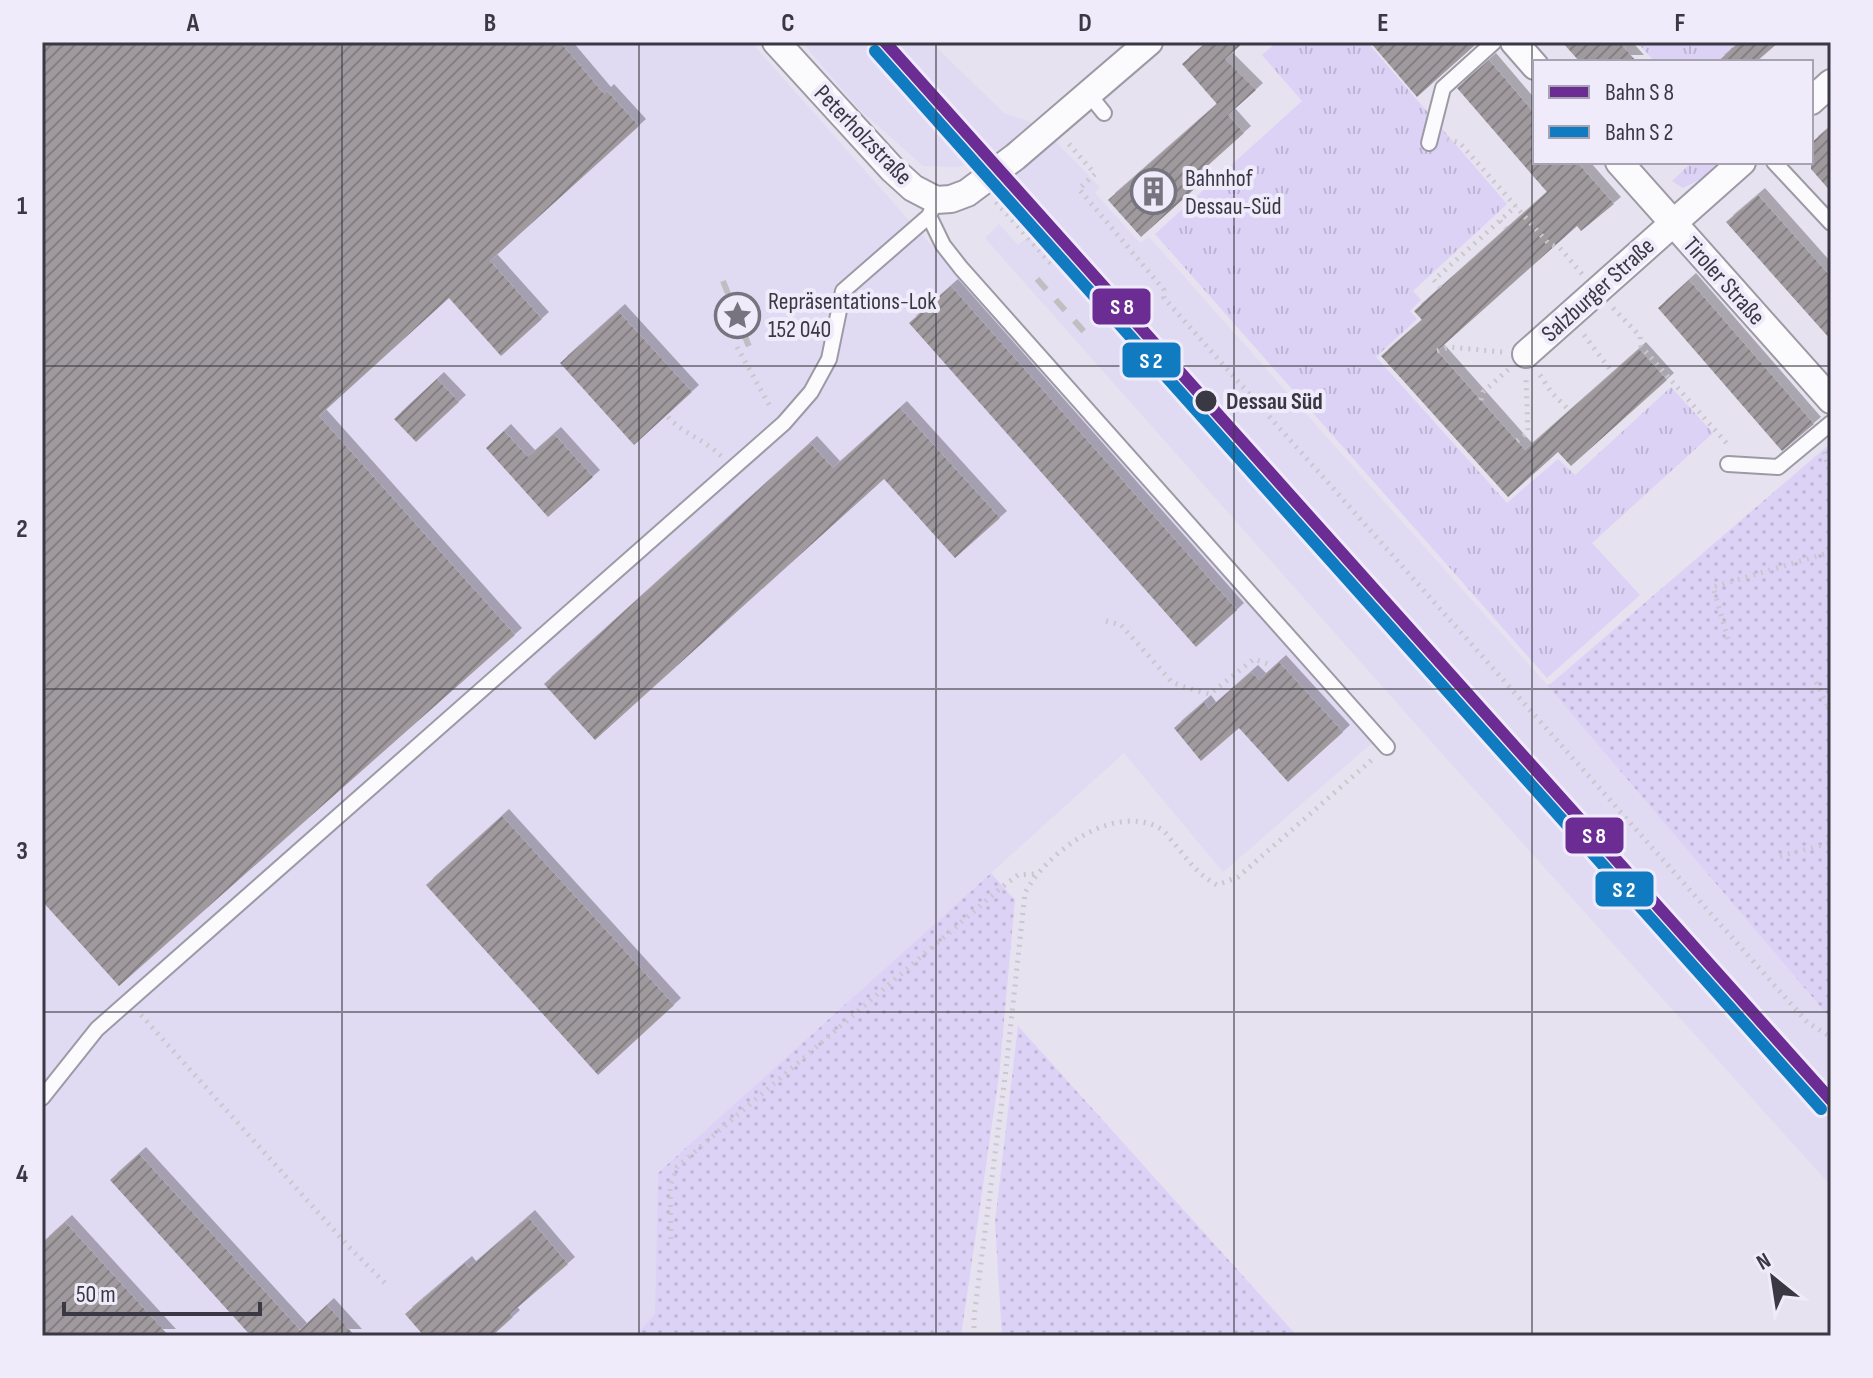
<svg xmlns="http://www.w3.org/2000/svg" width="1873" height="1378" viewBox="0 0 1873 1378" font-family="'Sofia Sans Condensed',sans-serif">
	<style>
		.built { fill: #e0daf2 }
		.grass { fill: url(#grass-dots) }
		.park { fill: url(#park-tufts) }
		.building { fill: url(#building-hatch); filter: url(#shadow) }
		.lines { fill: none; stroke-linecap: round; stroke-linejoin: round }
		.service-casing { stroke: #9d9aa5; stroke-width: 18 }
		.minor-casing { stroke: #9d9aa5; stroke-width: 30 }
		.path { stroke: #c9c8cc; stroke-width: 5; stroke-dasharray: 2 6; stroke-linecap: butt }
		.service { stroke: #fbfbfd; stroke-width: 14 }
		.minor { stroke: #fbfbfd; stroke-width: 26 }
		.rail { stroke: #bfbec1; stroke-width: 6; stroke-dasharray: 14 14; stroke-linecap: butt }
		.rail-1-casing { stroke: #efebfb; stroke-width: 18 }
		.rail-2-casing { stroke: #efebfb; stroke-width: 18 }
		.rail-1 { stroke: #6b2c94; stroke-width: 12 }
		.rail-2 { stroke: #107bc0; stroke-width: 12 }
		.grid { fill: none; stroke: #3a3842; stroke-width: 2; stroke-opacity: 0.55 }
		.stop-dot { fill: #3a3842; stroke: #efebfb; stroke-width: 3 }
		.labels { text-anchor: middle; dominant-baseline: central; stroke-width: 8; stroke-linejoin: round; paint-order: stroke }
		.street-label { font-size: 24px; fill: #3a3842; stroke: #efebfb }
		.poi-label { font-size: 24px; fill: #3a3842; stroke: #efebfb; text-anchor: start }
		.stop-label { font-size: 24px; font-weight: bold; fill: #3a3842; stroke: #efebfb; text-anchor: start }
		.line-badge { stroke: #efebfb; stroke-width: 3 }
		.badge-label { font-size: 22px; text-anchor: middle; font-weight: bold; fill: #fff }
		.neatline { fill: none; stroke: #3a3842; stroke-width: 3 }
		.grid-label { font-size: 26px; text-anchor: middle; font-weight: bold; fill: #3a3842 }
	</style>
	<defs>
		<pattern id="grass-dots" width="8" height="8" patternUnits="userSpaceOnUse" patternTransform="scale(2)"><rect width="8" height="8" fill="#dbd2f6"/><path d="M2 2h.1M6 6h.1" fill="none" stroke="#bdb5d4" stroke-width="1.8" stroke-linecap="round"/></pattern>
		<pattern id="park-tufts" width="24" height="20" patternUnits="userSpaceOnUse" patternTransform="scale(2)"><rect width="24" height="20" fill="#dbd2f6"/><path d="M3 7l-1-3M5 7V3M7 7l1-3M15 17l-1-3M17 17v-4M19 17l1-3" fill="none" stroke="#bdb5d4"/></pattern>
		<pattern id="building-hatch" width="6" height="6" patternUnits="userSpaceOnUse" patternTransform="scale(2)"><rect width="6" height="6" fill="#a09a9e"/><path d="M-1 1l2-2M0 6l6-6M5 7l2-2" fill="none" stroke="#837f82"/></pattern>
		<filter id="shadow"><feDropShadow dx="7" dy="-7" stdDeviation="0" flood-color="#0004"/></filter>
	</defs>
	<rect width="100%" height="100%" fill="#e6e2f0"/>
	<g class="built">
		<path d="M42 42H751L1372 743 1223 872 1124 753 658 1173 655 1314 635 1336H42Z"/>
		<path d="M802 42H931L1004 113 1039 125 1100 187 1095 193 1140 243 1149 237 1548 686 1831 1019V1186L1420 729 985 238 999 224 1018 245 1036 231 979 163 956 167 923 166 859 109Z"/>
	</g>
	<g class="grass">
		<path d="M1831 443V1019L1548 686Z"/>
		<path d="M991 873 1015 900 999 1076 961 1336H635L655 1314 658 1173Z"/>
		<path d="M1018 1026 1297 1336H1002L995 1222Z"/>
	</g>
	<g class="park">
		<path d="M1277 42H1367L1507 204 1413 291 1421 300 1410 311 1417 319 1376 357 1507 503 1558 459 1575 475 1671 387 1713 433 1592 543 1640 595 1547 678 1155 234 1302 101 1262 55Z"/>
		<path d="M1637 42H1734L1738 46 1715 62H1655Z"/>
		<path d="M1692 162H1720L1701 179 1683 188 1672 181Z"/>
	</g>
	<g class="building">
		<path d="M42 42H560L604 94 607 91 639 126 490 261 542 319 501 356 449 298 319 416 515 635 119 986 42 901Z"/>
		<path d="M1207 42H1244L1225 59 1256 90 1228 115 1244 133 1194 178 1200 184 1141 237 1108 200 1217 104 1182 64Z"/>
		<path d="M1370 42H1470L1474 46 1417 97Z"/>
		<path d="M1562 42H1619L1637 62H1580Z"/>
		<path d="M1740 42H1779L1756 62H1717Z"/>
		<path d="M1489 60 1535 114V162H1577L1614 204 1581 231 1577 226 1437 351 1525 450 1639 349 1667 380 1571 466 1558 452 1508 497 1381 356 1422 320 1414 311 1547 192 1457 88Z"/>
		<path d="M1831 126V192L1811 169V143Z"/>
		<path d="M1758 195 1831 277V340L1726 222Z"/>
		<path d="M1689 280 1814 424 1782 451 1658 308Z"/>
		<path d="M951 286 1237 610 1196 647 909 323Z"/>
		<path d="M618 311 692 392 634 445 560 363Z"/>
		<path d="M437 379 459 402 416 442 394 419Z"/>
		<path d="M900 408 1000 518 955 558 884 479 595 740 544 684 810 443 833 468Z"/>
		<path d="M504 431 528 457 554 434 593 477 548 517 486 448Z"/>
		<path d="M1279 662 1343 732 1288 782 1239 728 1201 761 1174 728 1204 702 1209 709 1251 672 1259 680Z"/>
		<path d="M502 816 674 1005 598 1075 426 885Z"/>
		<path d="M139 1154 300 1330 327 1305 355 1336H251L110 1180Z"/>
		<path d="M528 1217 568 1264 510 1314 513 1317 492 1336H424L405 1314 465 1263 469 1268Z"/>
		<path d="M65 1222 169 1336H42V1243Z"/>
	</g>
	<g class="lines">
		<defs>
			<g id="service">
				<path d="M1088 93 1104 113"/>
				<path d="M1429 143 1443 88 1494 42"/>
				<path d="M1774 162 1831 223"/>
				<path d="M929 216 943 245 961 268 1387 747"/>
				<path d="M1728 464 1778 467 1831 423"/>
				<path d="M42 1098 97 1029 784 423 811 392 829 359 843 291 929 216 936 200"/>
			</g>
			<g id="minor">
				<path d="M776 42 892 169 913 188 936 200 951 199 967 193 1015 157 1149 42"/>
				<path d="M1514 42 1535 66"/>
				<path d="M1811 101 1831 83"/>
				<path d="M1619 162 1831 400"/>
				<path d="M1526 354 1742 162"/>
			</g>
		</defs>
		<use href="#service" class="service-casing"/>
		<use href="#minor" class="minor-casing"/>
		<g class="path">
			<path d="M1447 139 1460 143 1549 244 1560 248 1582 274"/>
			<path d="M1069 144 1095 174 1079 189 1164 290V298L1808 1023 1831 1037"/>
			<path d="M996 202 1053 266 1062 259 1127 332"/>
			<path d="M1500 221 1506 228"/>
			<path d="M1440 288 1434 280 1516 206"/>
			<path d="M1613 308 1640 336 1641 346 1729 446"/>
			<path d="M1584 335 1612 372"/>
			<path d="M737 347 772 410"/>
			<path d="M1437 351 1449 347 1503 352"/>
			<path d="M1540 375 1552 393 1570 411"/>
			<path d="M1481 400 1483 392 1510 368"/>
			<path d="M668 417C684 434 705 440 721 456"/>
			<path d="M1517 441 1528 432 1526 379"/>
			<path d="M1824 452 1831 478"/>
			<path d="M1106 621 1121 625 1171 681C1182 687 1198 691 1210 694L1254 659 1268 664"/>
			<path d="M1728 639 1713 587 1831 552"/>
			<path d="M1816 682 1831 713"/>
			<path d="M1780 856 1831 843"/>
			<path d="M141 1015 350 1248 385 1283"/>
			<path d="M671 1239 670 1187 677 1167 1002 887 1018 875 1034 874"/>
			<path d="M974 1336V1317L1006 1069 1025 893C1046 853 1114 801 1161 829 1166 832 1170 839 1174 843 1187 859 1198 875 1217 885L1238 877 1374 758"/>
		</g>
		<use href="#service" class="service"/>
		<use href="#minor" class="minor"/>
		<g class="rail">
			<path d="M1037 279 1088 336"/>
			<path d="M723 281 750 349"/>
		</g>
		<defs>
			<path id="rail-1" d="M885 42 1831 1100"/>
			<path id="rail-2" d="M875 51 1821 1109"/>
		</defs>
		<use href="#rail-1" class="rail-1-casing"/>
		<use href="#rail-2" class="rail-2-casing"/>
		<use href="#rail-1" class="rail-1"/>
		<use href="#rail-2" class="rail-2"/>
	</g>
	<path class="grid" d="M342 42V1336M639 42V1336M936 42V1336M1234 42V1336M1532 42V1336M42 366H1831M42 689H1831M42 1012H1831"/>
	<defs>
		<symbol id="building-ring" viewBox="-11 -11 22 22"><circle r="9.5" fill="#efebfb" stroke="#76747f" stroke-width="1.5"/><path d="M-4-6H4V6H1V3H-1V6H-4ZM-2.5-4.3h1.7v1.8h-1.7ZM.8-4.3h1.7v1.8H.8ZM-2.5-1h1.7V.8h-1.7ZM.8-1h1.7V.8H.8Z" fill="#76747f"/></symbol>
		<symbol id="sight-ring" viewBox="-11 -11 22 22"><circle r="9.5" fill="#efebfb" stroke="#76747f" stroke-width="1.5"/><path d="M0-6L1.8-2.2L6-1.7L2.9 1.2L3.7 5.4L0 3.3L-3.7 5.4L-2.9 1.2L-6-1.7L-1.8-2.2Z" fill="#76747f"/></symbol>
	</defs>
	<g fill-rule="evenodd">
		<use href="#building-ring" x="1128" y="166" width="51" height="51"/>
		<use href="#sight-ring" x="712" y="290" width="51" height="51"/>
	</g>
	<circle class="stop-dot" cx="1206" cy="401" r="12"/>
	<g class="labels">
		<g class="street-label">
			<text transform="translate(863 135) rotate(46)">Peterholzstraße</text>
			<text transform="translate(1724 281) rotate(48)">Tiroler Straße</text>
			<text transform="translate(1598 290) rotate(-42)">Salzburger Straße</text>
		</g>
		<g class="poi-label">
			<text x="1185" y="178">Bahnhof<tspan x="1185" dy="28">Dessau-Süd</tspan></text>
			<text x="768" y="301">Repräsentations-Lok<tspan x="768" dy="28">152 040</tspan></text>
		</g>
		<g class="stop-label">
			<text x="1226" y="401">Dessau Süd</text>
		</g>
	</g>
	<g class="line-badge">
		<rect x="1091" y="287" width="61" height="39" rx="8" fill="#6b2c94"/>
		<rect x="1121" y="341" width="61" height="38" rx="8" fill="#107bc0"/>
		<rect x="1564" y="816" width="61" height="39" rx="8" fill="#6b2c94"/>
		<rect x="1594" y="870" width="61" height="38" rx="8" fill="#107bc0"/>
	</g>
	<g class="badge-label">
		<text x="1122" y="314">S 8</text>
		<text x="1151" y="368">S 2</text>
		<text x="1594" y="843">S 8</text>
		<text x="1624" y="897">S 2</text>
	</g>
	<rect width="1873" height="1378" fill="none" stroke="#efebfb" stroke-width="88"/>
	<rect x="1533" y="60" width="280" height="104" fill="#efebfb" stroke="#a7a3b1" stroke-width="2"/>
	<rect x="1549" y="86" width="40" height="12" fill="#6b2c94" stroke="#a7a3b1" stroke-width="2"/>
	<text x="1605" y="100" font-size="24" fill="#3a3842">Bahn S 8</text>
	<rect x="1549" y="126" width="40" height="12" fill="#107bc0" stroke="#a7a3b1" stroke-width="2"/>
	<text x="1605" y="140" font-size="24" fill="#3a3842">Bahn S 2</text>
	<g transform="translate(1773 1278) rotate(330)" stroke="#efebfb" stroke-width="6" paint-order="stroke">
	<path d="M0-6L14 30L0 20L-14 30Z" fill="#3a3842"/>
	<text y="-12" font-size="22" font-weight="bold" text-anchor="middle" fill="#3a3842">N</text>
	</g>
	<path d="M64 1302v12h196v-12" fill="none" stroke="#3a3842" stroke-width="4"/>
	<text x="76" y="1302" font-size="24" fill="#3a3842" stroke="#efebfb" stroke-width="6" paint-order="stroke">50 m</text>
	<rect x="44" y="44" width="1785" height="1290" class="neatline"/>
	<g class="grid-label">
		<text x="193" y="31">A</text>
		<text x="490" y="31">B</text>
		<text x="788" y="31">C</text>
		<text x="1085" y="31">D</text>
		<text x="1383" y="31">E</text>
		<text x="1680" y="31">F</text>
		<text x="22" y="214">1</text>
		<text x="22" y="537">2</text>
		<text x="22" y="859">3</text>
		<text x="22" y="1182">4</text>
	</g>
</svg>
